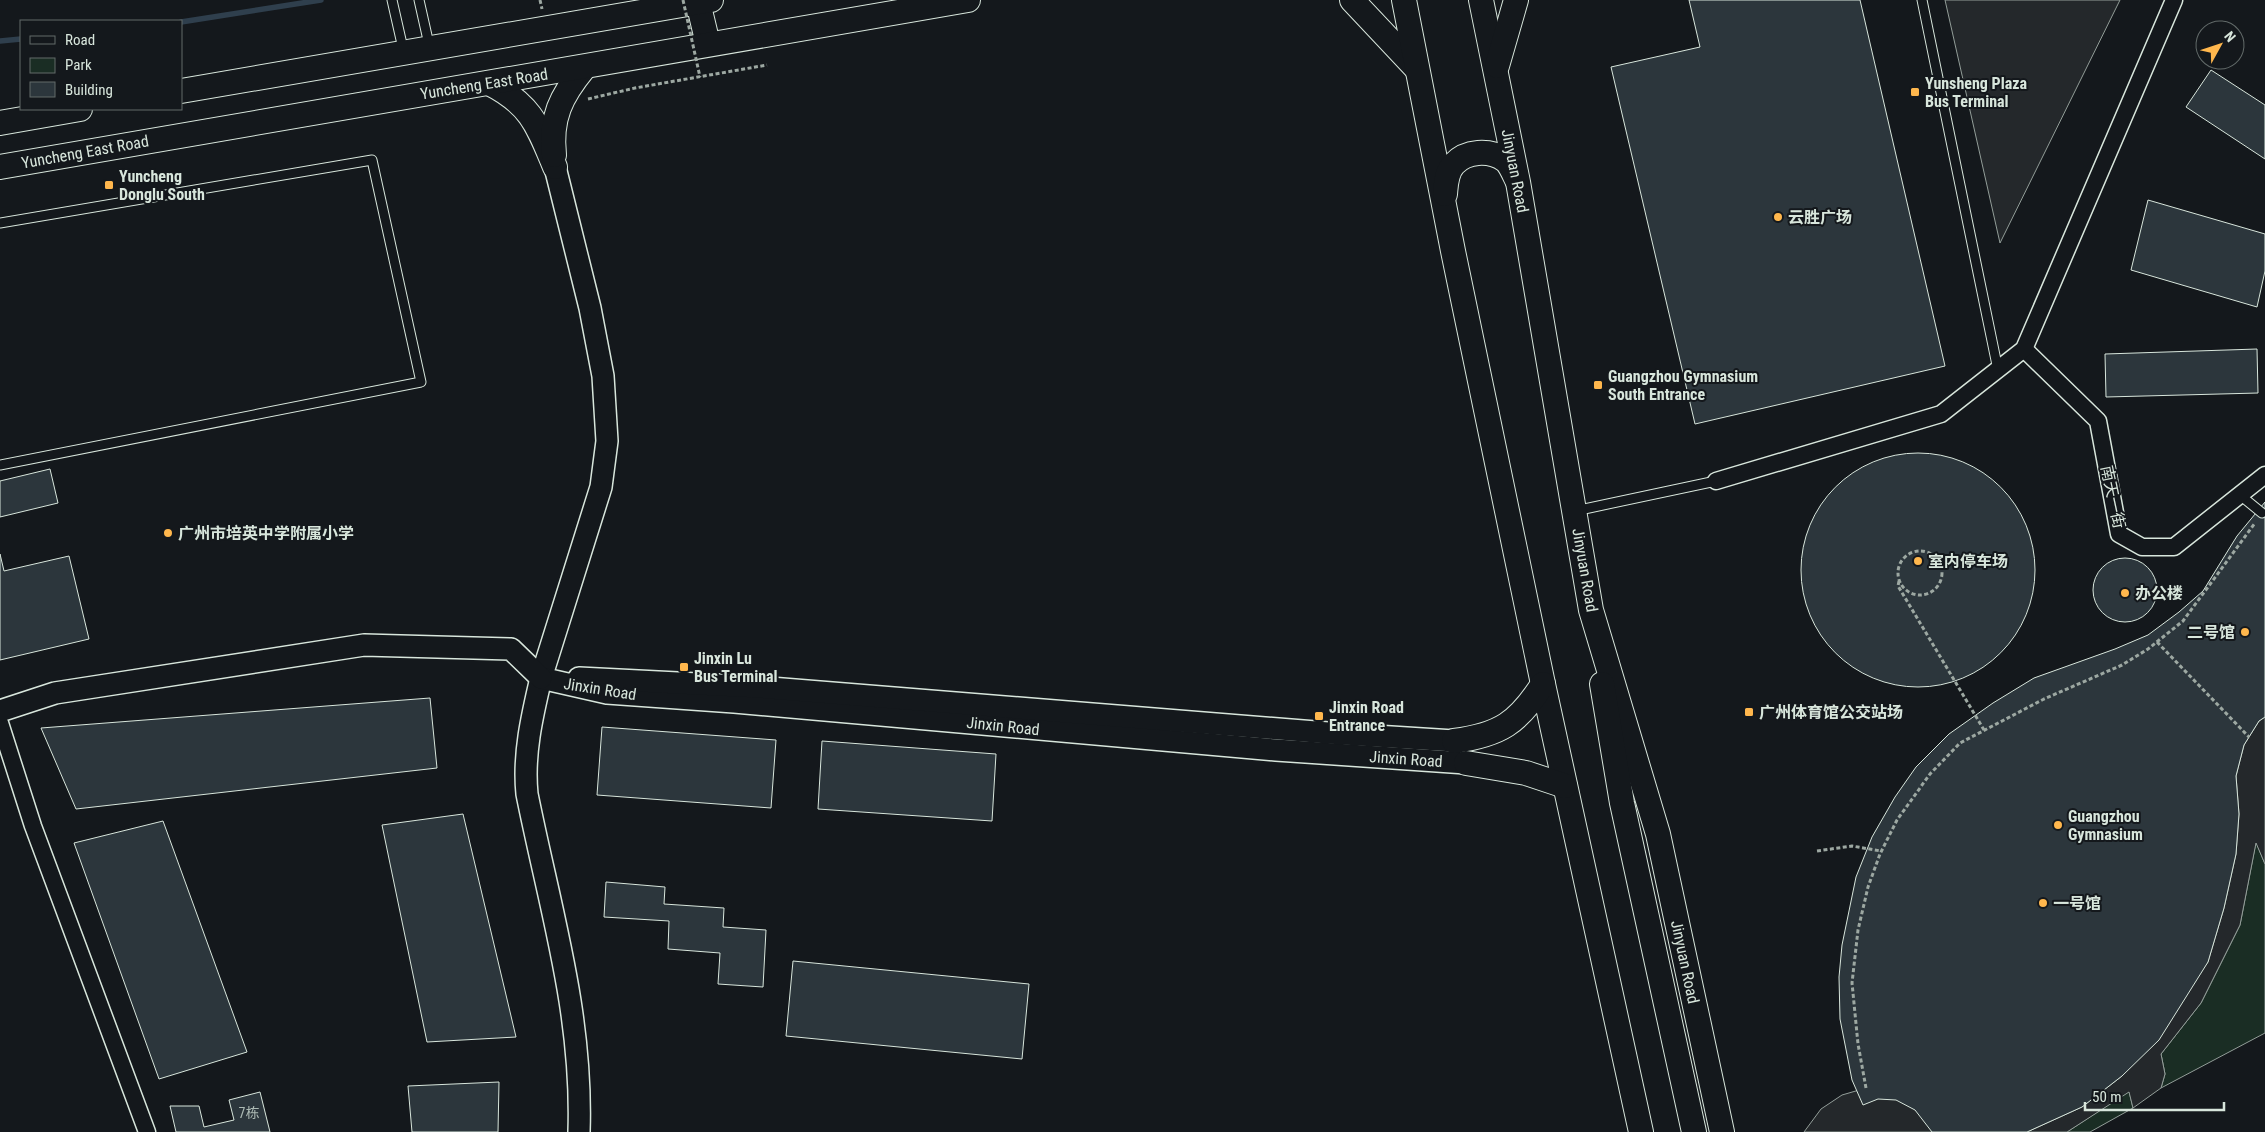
<svg xmlns="http://www.w3.org/2000/svg" width="2265" height="1132" viewBox="0 0 2265 1132" font-family="'Roboto Condensed','Noto Sans SC',sans-serif">
	<style>
		.green { fill: #1a2d24; stroke: #939e99 }
		.parking { fill: #24282b; stroke: #939e99 }
		.lines { fill: none; stroke-linecap: round; stroke-linejoin: round }
		.stream { stroke: #2f3f4d; stroke-width: 5.5 }
		.building { fill: #2c363c; stroke: #d8e6dc }
		.service-casing { stroke: #d8e6dc; stroke-width: 11 }
		.minor-casing { stroke: #d8e6dc; stroke-width: 19 }
		.tertiary-casing { stroke: #d8e6dc; stroke-width: 24 }
		.secondary-casing { stroke: #d8e6dc; stroke-width: 26 }
		.path { stroke: #9da8a2; stroke-width: 3; stroke-dasharray: 4 2.5; stroke-linecap: butt }
		.service { stroke: #14181c; stroke-width: 9 }
		.minor { stroke: #14181c; stroke-width: 16 }
		.tertiary { stroke: #14181c; stroke-width: 21 }
		.secondary { stroke: #14181c; stroke-width: 24 }
		.path-bridge { stroke: #9da8a2; stroke-width: 3; stroke-dasharray: 4 2.5; stroke-linecap: butt }
		.poi-dot { fill: #ffb74d; stroke: #14181c; stroke-width: 2 }
		.labels { text-anchor: middle; dominant-baseline: central; stroke-width: 4; stroke-linejoin: round; paint-order: stroke }
		.number-label { font-size: 14px; fill: #adbab4 }
		.poi-label { font-size: 16px; font-weight: bold; fill: #d8e6dc; stroke: #14181c; text-anchor: start }
		.street-label { font-size: 16px; fill: #d8e6dc; stroke: #14181c }
	</style>
	<rect width="100%" height="100%" fill="#14181c"/>
	<g class="green">
		<path d="M2256 842 2265 864V1033L2161 1088 2165 1074 2161 1054 2201 1003 2240 925Z"/>
		<path d="M2129 1091 2133 1108 2090 1132H2067Z"/>
	</g>
	<g class="parking">
		<path d="M1945 0H2120L2000 243Z"/>
		<path d="M2265 717V864L2256 843 2240 925 2201 1003 2161 1054 2165 1074 2161 1088 2133 1108 2129 1092 2067 1132H2027L2082 1107 2122 1076 2208 962 2224 908 2236 854 2239 814 2236 776 2244 745 2259 721Z"/>
		<path d="M1866 1088 1888 1089 1948 1132H1804L1821 1109 1842 1095Z"/>
	</g>
	<g class="lines">
		<g class="stream">
			<path d="M181 22 321 0"/>
			<path d="M0 41 21 39"/>
		</g>
	</g>
	<g class="building">
		<path d="M1689 0H1860L1945 366 1695 424 1611 67 1700 47Z"/>
		<path d="M2211 70 2265 105V159L2186 107Z"/>
		<path d="M2148 200 2265 234V271L2257 307 2131 270Z"/>
		<path d="M2257 349 2258 393 2106 397 2105 354Z"/>
		<circle cx="1918" cy="570" r="117"/>
		<path d="M50 469 58 503 0 517V481Z"/>
		<path d="M2265 502V717L2259 721 2244 745 2236 776 2239 814 2236 854 2224 908 2208 962 2159 1040 2122 1076 2082 1107 2027 1132H1932L1915 1110 1896 1100 1878 1099 1863 1105 1852 1080 1840 1019 1839 977 1842 945 1856 877 1872 837 1895 797 1916 767 1949 734 1993 703 2034 678 2115 649 2148 635 2179 612 2203 591 2237 536Z"/>
		<path d="M0 554 4 571 69 556 89 639 0 660Z"/>
		<circle cx="2125" cy="590" r="32"/>
		<path d="M430 698 437 768 76 809 41 728Z"/>
		<path d="M602 727 776 740 771 808 597 795Z"/>
		<path d="M822 741 996 754 992 821 818 809Z"/>
		<path d="M463 814 516 1037 427 1042 382 825Z"/>
		<path d="M163 821 247 1052 159 1079 74 843Z"/>
		<path d="M606 882 665 887 664 904 724 908 723 927 766 930 763 987 718 984 720 953 668 949 669 921 604 917Z"/>
		<path d="M793 961 1029 984 1022 1059 786 1036Z"/>
		<path d="M499 1082 498 1132H412L408 1086Z"/>
		<path d="M260 1092 270 1132H176L170 1106H199L204 1127 234 1120 229 1100Z"/>
	</g>
	<g class="lines">
		<defs>
			<g id="service">
				<path d="M392 0 404 53"/>
				<path d="M419 0 430 49"/>
				<path d="M1922 0 1998 370"/>
				<path d="M0 223 372 160 421 382 0 465"/>
				<path d="M2240 495 2262 513"/>
				<path d="M1575 511 1716 481"/>
			</g>
			<g id="minor">
				<path d="M2024 349 2098 421 2119 534 2142 547H2174L2265 475"/>
				<path d="M1716 481 1941 414 2024 349 2174 0"/>
				<path d="M0 723 33 826 147 1132"/>
			</g>
			<g id="tertiary">
				<path d="M555 167 590 308 603 376 607 441 601 487 541 678C532 716 523 755 527 794 550 909 583 1013 579 1132"/>
				<path d="M541 678 607 693 734 702 1276 750 1466 763"/>
				<path d="M579 678 757 687 1328 733 1454 741"/>
				<path d="M0 711 55 693 364 645 511 649 541 678"/>
			</g>
			<g id="secondary">
				<path d="M1352 0 1416 68"/>
				<path d="M1404 0 1453 251 1543 684 1641 1132"/>
				<path d="M1481 0 1518 182 1591 610 1658 834 1722 1132"/>
				<path d="M698 2 708 44"/>
				<path d="M1497 66 1516 0"/>
				<path d="M489 83C531 104 538 126 555 167"/>
				<path d="M181 91 711 0"/>
				<path d="M0 123 80 109"/>
				<path d="M554 155C550 118 561 96 584 68"/>
				<path d="M0 167 968 0"/>
				<path d="M1445 194C1446 184 1446 172 1454 164 1466 151 1489 149 1505 160 1510 164 1514 174 1517 180"/>
				<path d="M1602 684 1622 803 1694 1132"/>
				<path d="M1454 741C1500 735 1518 723 1543 684"/>
				<path d="M1466 763 1526 773 1565 786"/>
			</g>
		</defs>
		<use href="#service" class="service-casing"/>
		<use href="#minor" class="minor-casing"/>
		<use href="#tertiary" class="tertiary-casing"/>
		<use href="#secondary" class="secondary-casing"/>
		<g class="path">
			<path d="M540 0 542 9"/>
			<path d="M588 99 635 88 767 65"/>
			<circle cx="1920" cy="573" r="22"/>
			<path d="M1899 581 1898 586 1984 730"/>
			<path d="M2157 642 2249 737"/>
			<path d="M1817 851 1852 846 1881 851"/>
			<path d="M1866 1088 1858 1044 1852 983 1858 930 1868 887 1880 854 1897 820 1930 774 1960 743 2044 699 2122 665 2148 649 2183 621 2255 523"/>
		</g>
		<use href="#service" class="service"/>
		<use href="#minor" class="minor"/>
		<use href="#tertiary" class="tertiary"/>
		<use href="#secondary" class="secondary"/>
		<path class="path-bridge" d="M683 0 700 77"/>
	</g>
	<g class="poi-dot">
		<rect x="1910" y="87" width="10" height="10" rx="2.5"/>
		<rect x="104" y="180" width="10" height="10" rx="2.5"/>
		<circle cx="1778" cy="217" r="5"/>
		<rect x="1593" y="380" width="10" height="10" rx="2.5"/>
		<circle cx="168" cy="533" r="5"/>
		<circle cx="1918" cy="561" r="5"/>
		<circle cx="2125" cy="593" r="5"/>
		<circle cx="2245" cy="632" r="5"/>
		<rect x="679" y="662" width="10" height="10" rx="2.5"/>
		<rect x="1744" y="707" width="10" height="10" rx="2.5"/>
		<rect x="1314" y="711" width="10" height="10" rx="2.5"/>
		<circle cx="2058" cy="825" r="5"/>
		<circle cx="2043" cy="903" r="5"/>
	</g>
	<g class="labels">
		<g class="number-label">
			<text x="249" y="1113">7栋</text>
		</g>
		<g class="poi-label">
			<text x="1925" y="83">Yunsheng Plaza<tspan x="1925" dy="18">Bus Terminal</tspan></text>
			<text x="119" y="176">Yuncheng<tspan x="119" dy="18">Donglu South</tspan></text>
			<text x="1788" y="217">云胜广场</text>
			<text x="1608" y="376">Guangzhou Gymnasium<tspan x="1608" dy="18">South Entrance</tspan></text>
			<text x="178" y="533">广州市培英中学附属小学</text>
			<text x="1928" y="561">室内停车场</text>
			<text x="2135" y="593">办公楼</text>
			<text x="2235" y="632" text-anchor="end">二号馆</text>
			<text x="694" y="658">Jinxin Lu<tspan x="694" dy="18">Bus Terminal</tspan></text>
			<text x="1329" y="707">Jinxin Road<tspan x="1329" dy="18">Entrance</tspan></text>
			<text x="1759" y="712">广州体育馆公交站场</text>
			<text x="2068" y="816">Guangzhou<tspan x="2068" dy="18">Gymnasium</tspan></text>
			<text x="2053" y="903">一号馆</text>
		</g>
		<g class="street-label">
			<text transform="translate(484 84) rotate(-9)">Yuncheng East Road</text>
			<text transform="translate(85 152) rotate(-10)">Yuncheng East Road</text>
			<text transform="translate(1515 171) rotate(79)">Jinyuan Road</text>
			<text transform="translate(2113 497) rotate(78)">南天一街</text>
			<text transform="translate(1585 570) rotate(80)">Jinyuan Road</text>
			<text transform="translate(600 689) rotate(9)">Jinxin Road</text>
			<text transform="translate(1003 726) rotate(6)">Jinxin Road</text>
			<text transform="translate(1406 759) rotate(4)">Jinxin Road</text>
			<text transform="translate(1685 962) rotate(78)">Jinyuan Road</text>
		</g>
	</g>
	<rect x="20" y="20" width="162" height="90" fill="#14181c" stroke="#626a69"/>
	<rect x="30" y="36" width="25" height="8" fill="#14181c" stroke="#626a69"/>
	<text x="65" y="45" font-size="15" fill="#d8e6dc">Road</text>
	<rect x="30" y="58" width="25" height="15" fill="#1a2d24" stroke="#626a69"/>
	<text x="65" y="70" font-size="15" fill="#d8e6dc">Park</text>
	<rect x="30" y="82" width="25" height="15" fill="#2c363c" stroke="#626a69"/>
	<text x="65" y="95" font-size="15" fill="#d8e6dc">Building</text>
	<g transform="translate(2220 45) rotate(50)"><circle r="24" fill="#14181c" stroke="#626a69"/>
	<path d="M0-4L9 19L0 12L-9 19Z" fill="#ffb74d"/>
	<text y="-8" font-size="14" font-weight="bold" text-anchor="middle" fill="#d8e6dc">N</text>
	</g>
	<path d="M2085 1102v8h139v-8" fill="none" stroke="#d8e6dc" stroke-width="2.5"/>
	<text x="2092" y="1102" font-size="15" fill="#d8e6dc" stroke="#14181c" stroke-width="4" paint-order="stroke">50 m</text>
</svg>
